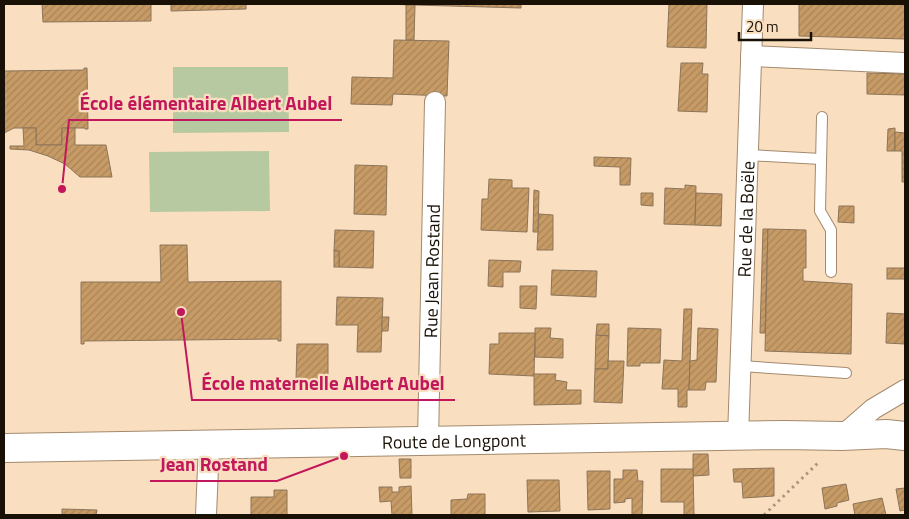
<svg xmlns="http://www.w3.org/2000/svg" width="909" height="519" viewBox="0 0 909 519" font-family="'Titillium Web',sans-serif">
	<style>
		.pitch { fill: #b7c9a1 }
		.building { fill: url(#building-hatch); stroke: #8c7459 }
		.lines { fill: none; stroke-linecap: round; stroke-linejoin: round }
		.lane-casing { stroke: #a38a6e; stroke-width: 12 }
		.street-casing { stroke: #a38a6e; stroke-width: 22 }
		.secondary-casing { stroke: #a38a6e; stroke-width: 30 }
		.path { stroke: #ab977f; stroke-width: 3; stroke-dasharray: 2.5 4; stroke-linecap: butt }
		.lane { stroke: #fff; stroke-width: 10 }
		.street { stroke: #fff; stroke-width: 20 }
		.secondary { stroke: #fff; stroke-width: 28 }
		.labels { text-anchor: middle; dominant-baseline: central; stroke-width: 4.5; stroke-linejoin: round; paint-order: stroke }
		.street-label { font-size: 18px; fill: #1a1106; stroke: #f9dfc0 }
		.leader { fill: none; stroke: #c2185b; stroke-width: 2 }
		.callout-dot { fill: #c2185b; stroke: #f9dfc0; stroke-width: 2 }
		.callout-label { font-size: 19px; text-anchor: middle; font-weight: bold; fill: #c2185b; stroke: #f9dfc0; stroke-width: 4.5; stroke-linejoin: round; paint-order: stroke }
	</style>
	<defs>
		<pattern id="building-hatch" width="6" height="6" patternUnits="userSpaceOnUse" patternTransform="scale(1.25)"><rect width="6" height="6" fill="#c79b66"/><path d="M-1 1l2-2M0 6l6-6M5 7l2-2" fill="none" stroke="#aa8457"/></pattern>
	</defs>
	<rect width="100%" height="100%" fill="#f9dfc0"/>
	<g class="pitch">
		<path d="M173 67H288L289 132 173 133Z"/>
		<path d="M269 151 270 211 150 212 149 152Z"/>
	</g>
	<g class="building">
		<path d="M42 4H151V21L43 22Z"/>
		<path d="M171 4H246V9L171 11Z"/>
		<path d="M379 4H521V8Z"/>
		<path d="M669 4H707L706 48 667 47Z"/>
		<path d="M799 4H905V39L799 36Z"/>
		<path d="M406 5H415L414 40H406Z"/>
		<path d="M394 40 449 41 447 96 393 94 392 105 351 104 352 77 393 78Z"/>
		<path d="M681 63H703L702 74H708L707 112 678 111Z"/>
		<path d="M84 68H87L88 129H85V128H62V145H36V128H14L4 133V71L84 70Z"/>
		<path d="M867 73 905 74V95L867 94Z"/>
		<path d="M23 128H36V145H62V128H75V145H106L112 177H80L65 164 48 156 29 150 10 149V146H24Z"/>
		<path d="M895 128V151H887L888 129Z"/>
		<path d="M895 132 905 133V182H902V151H895Z"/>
		<path d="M594 157 631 158 630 185H620V167L594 166Z"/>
		<path d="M355 165 387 166 386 215 354 214Z"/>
		<path d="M489 179 512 180V188H529L527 232 481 230 482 199H488Z"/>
		<path d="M685 185 696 186 695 225 664 224 665 188 685 189Z"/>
		<path d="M534 190 539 191 538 232H533Z"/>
		<path d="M641 193H653V206L641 205Z"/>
		<path d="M696 193 722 194 721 226 695 225Z"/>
		<path d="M839 206H854V223L838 222Z"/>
		<path d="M539 214 553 215V250H537Z"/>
		<path d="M763 229H768L765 333H760Z"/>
		<path d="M768 229 806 230V268H803V281L852 284 851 354 765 351Z"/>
		<path d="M335 230 374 231 373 268 339 267V251H334Z"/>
		<path d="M160 245H187L188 282 281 281V341H278V339L84 341V344H81V282H161Z"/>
		<rect x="334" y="251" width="5" height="16"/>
		<path d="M489 260 521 261 520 272H503V287L488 286Z"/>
		<rect x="887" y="268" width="18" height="11"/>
		<path d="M552 270 597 271 596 297 551 295Z"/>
		<path d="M520 286H537L536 309 520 308Z"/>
		<path d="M337 297 383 298 381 352H357L358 325H336Z"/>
		<path d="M684 309H692L689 390H687V407H678V389H662L664 360 682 361Z"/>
		<path d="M887 313 905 314V344L886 343Z"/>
		<path d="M382 317H389L388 331H382Z"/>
		<path d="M597 324H609V336L596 335Z"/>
		<path d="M535 328H551L550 338 563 339V358L535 357Z"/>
		<path d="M628 328 661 329 660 363H640V366H627Z"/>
		<path d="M698 328 718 329 716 382H706L705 390H689L690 361 697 360Z"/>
		<path d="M499 333H535L534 376 489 374 490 344H499Z"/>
		<path d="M596 335 609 336 608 369H595Z"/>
		<path d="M297 344H328V390H309L310 380H296Z"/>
		<path d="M608 361H624L622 403 594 402 595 369H608Z"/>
		<path d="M534 374H556L555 380 567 382 566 390H581V404L534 405Z"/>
		<path d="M693 454H708L709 475 693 476Z"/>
		<path d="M399 459H411V478H400Z"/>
		<path d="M774 468V496L743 498 742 482H734L733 469Z"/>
		<path d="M661 469H693L694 515H684V502H661Z"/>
		<path d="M623 470H637L638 481H643L642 515H632V498L625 499V502L614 503V479H623Z"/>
		<path d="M587 471H610V509L588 510Z"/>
		<path d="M527 480H559L560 511 528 512Z"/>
		<path d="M846 484 849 500 837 503V506L825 509 822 488Z"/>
		<path d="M411 486 412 515H392L391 501 380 502 379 487H392V492H399V487Z"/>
		<path d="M905 488V510L900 511 896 489Z"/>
		<path d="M274 490H287V515H251V497H274Z"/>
		<path d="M468 494H485V515H451V500L467 499Z"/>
		<path d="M882 498 886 515H855L853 504Z"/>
		<path d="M62 509 97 510 96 515H62Z"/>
	</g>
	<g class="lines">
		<defs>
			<g id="lane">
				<path d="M822 117 820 211 831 230V272"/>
				<path d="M748 155 821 159"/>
				<path d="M741 366 846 373"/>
			</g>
			<g id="street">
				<path d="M751 56 905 63"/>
				<path d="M842 436 873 409 905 390"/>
				<path id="s1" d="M738 437 753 4"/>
				<path id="s2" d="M428 440 435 102"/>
				<path d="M206 515 209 444"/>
			</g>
			<g id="secondary">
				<path id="s3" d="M4 448 784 435 842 436 886 434 905 436"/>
			</g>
		</defs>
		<use href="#lane" class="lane-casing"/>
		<use href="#street" class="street-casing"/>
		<use href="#secondary" class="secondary-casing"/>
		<path class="path" d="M764 515 819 462"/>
		<use href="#lane" class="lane"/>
		<use href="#street" class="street"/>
		<use href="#secondary" class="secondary"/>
	</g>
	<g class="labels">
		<g class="street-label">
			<text stroke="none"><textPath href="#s1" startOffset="218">Rue de la Boële</textPath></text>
			<text stroke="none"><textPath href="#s2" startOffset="169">Rue Jean Rostand</textPath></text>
			<text stroke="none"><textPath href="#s3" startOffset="450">Route de Longpont</textPath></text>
		</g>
	</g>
	<path class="leader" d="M62 189L69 120H342M181 312L192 400H455M344 456L277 481H150"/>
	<g class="callout-dot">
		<circle cx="62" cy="189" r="5"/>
		<circle cx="181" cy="312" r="5"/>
		<circle cx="344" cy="456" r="5"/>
	</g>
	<g class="callout-label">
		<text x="206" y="110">École élémentaire Albert Aubel</text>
		<text x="323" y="390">École maternelle Albert Aubel</text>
		<text x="214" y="471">Jean Rostand</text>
	</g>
	<rect width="909" height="519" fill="none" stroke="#1a1106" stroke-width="10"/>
	<path d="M739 32v8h72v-8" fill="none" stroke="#1a1106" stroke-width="2.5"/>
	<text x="746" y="32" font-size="15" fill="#1a1106" stroke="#f9dfc0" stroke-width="4" paint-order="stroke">20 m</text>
</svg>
